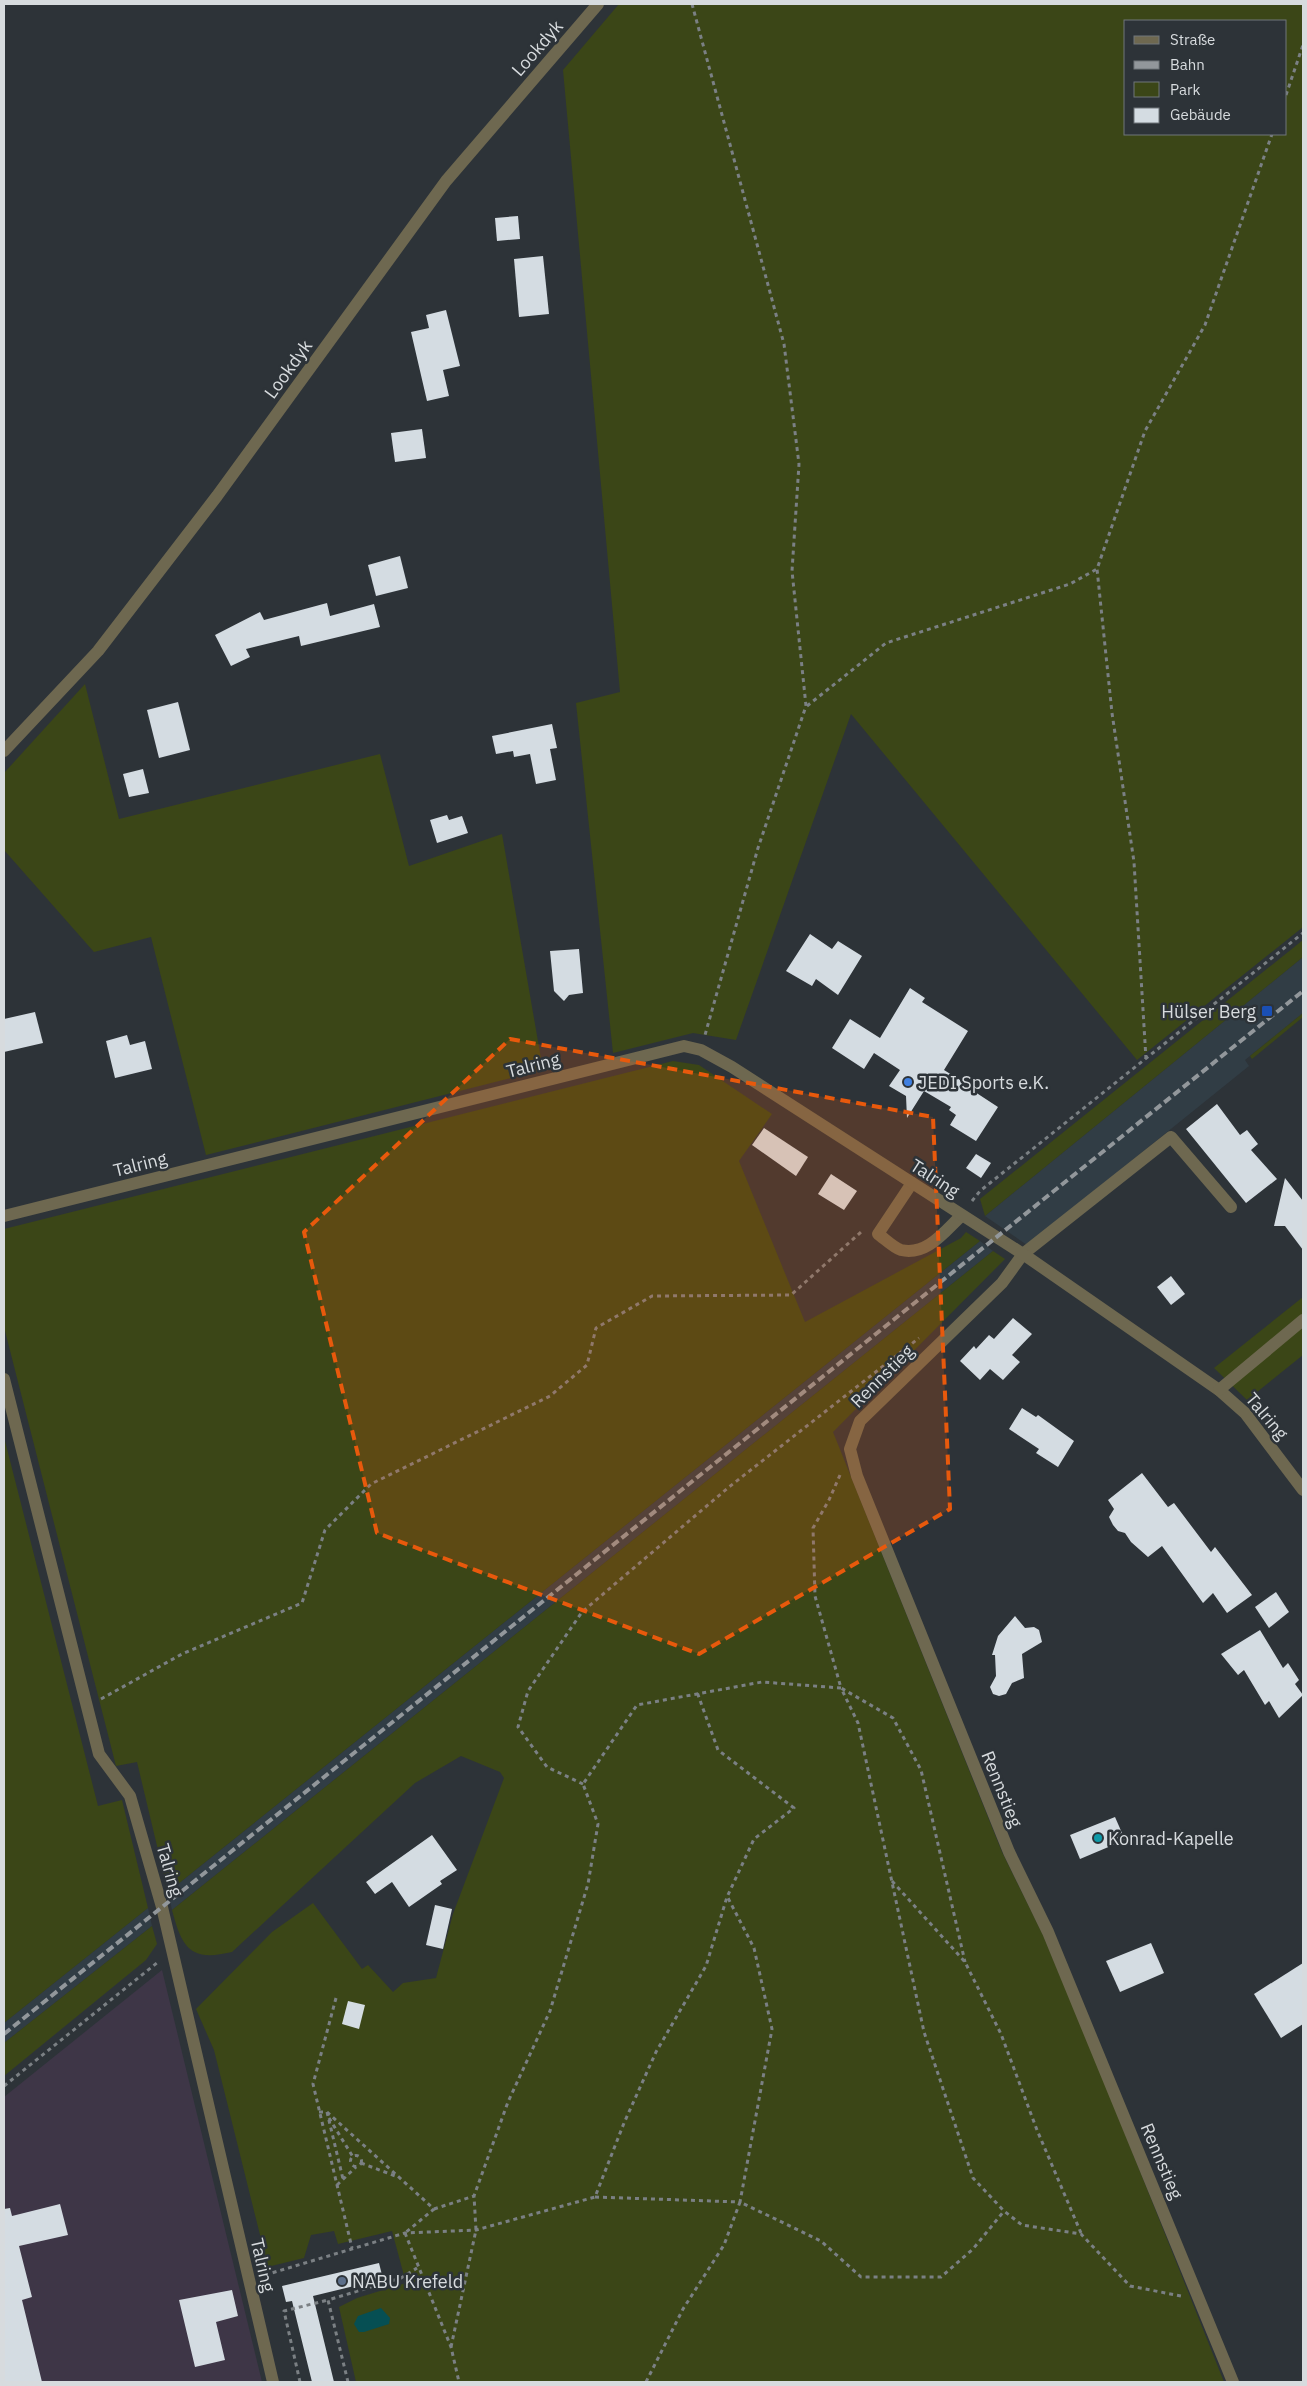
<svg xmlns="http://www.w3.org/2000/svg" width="1307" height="2386" viewBox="0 0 1307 2386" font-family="'IBM Plex Sans',sans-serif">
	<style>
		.built { fill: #313d45 }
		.industrial { fill: #3e3647 }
		.green { fill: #3b4617; fill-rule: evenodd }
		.water { fill: #064f53 }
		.building { fill: #d4dce2 }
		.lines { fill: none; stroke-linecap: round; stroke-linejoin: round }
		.path { stroke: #7b8084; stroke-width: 3; stroke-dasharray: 4 4; stroke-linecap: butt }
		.minor { stroke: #6e6850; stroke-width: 12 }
		.rail { stroke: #92979b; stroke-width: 4; stroke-dasharray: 8 4; stroke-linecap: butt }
		.marked { fill: #e8590c; fill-opacity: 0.2; stroke: #e8590c; stroke-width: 4; stroke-dasharray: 10 6; stroke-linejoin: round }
		.transit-dot { fill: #1a4fb4; stroke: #2d3338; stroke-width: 2 }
		.shop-dot { fill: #3f7fe0; stroke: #2d3338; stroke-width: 2 }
		.culture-dot { fill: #0f9aa8; stroke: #2d3338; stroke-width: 2 }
		.service-dot { fill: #5c6f8a; stroke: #2d3338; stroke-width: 2 }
		.labels { text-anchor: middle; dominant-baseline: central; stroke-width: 5; stroke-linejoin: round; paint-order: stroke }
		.street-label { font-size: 18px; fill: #d7dbde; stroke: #2d3338 }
		.poi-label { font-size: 18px; fill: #d7dbde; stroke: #2d3338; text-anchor: start }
	</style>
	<rect width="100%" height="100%" fill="#2d3338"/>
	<g class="built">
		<path d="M1303 957V1013L1245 1060 1249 1066 1027 1245 985 1216Z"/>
		<path d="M980 1241 993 1251 172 1910 168 1892Z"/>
		<path d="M148 1908 152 1926 4 2043V2023Z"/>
	</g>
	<path class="industrial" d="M162 1970 262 2382H4V2097Z"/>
	<g class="green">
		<path d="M619 4H1303V927L1137 1060 851 714 736 1040 693 1033 613 1053 576 703 620 692 563 70ZM1126 21H1286V134H1126Z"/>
		<path d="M85 684 119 819 380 754 409 866 502 834 543 1070 206 1155 151 937 94 952 4 850V773Z"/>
		<path d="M1303 940V957L985 1216 980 1199Z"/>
		<path d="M1303 1013V1017L1252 1059 1250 1056Z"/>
		<path d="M673 1061 699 1065 772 1114 739 1161 805 1322 961 1238 966 1232 980 1241 168 1892 137 1762 116 1766 4 1327V1229Z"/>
		<path d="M993 1251 1005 1259 833 1432 1002 1852 1043 1935 1100 2071 1224 2382H356L339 2307 357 2298 406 2283 392 2231 338 2244 334 2231 311 2235 304 2258 259 2269 261 2239 214 2050 196 2009 272 1932 313 1903 362 1969 368 1965 393 1992 403 1983 436 1978 453 1914 504 1778 500 1772 461 1756 415 1783 232 1952C190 1962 182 1948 172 1910Z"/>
		<path d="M1303 1297V1355L1247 1400 1214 1368Z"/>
		<path d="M4 1437 98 1806 122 1800 148 1908 4 2023Z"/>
		<path d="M152 1926 157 1944 146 1960 4 2076V2043Z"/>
	</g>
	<path class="water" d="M381 2308 390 2318 389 2324 364 2332H359L354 2324 358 2316Z"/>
	<g class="building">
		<path d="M518 216 520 239 497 241 495 218Z"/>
		<path d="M543 256 549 314 519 317 514 259Z"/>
		<path d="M446 310 460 366 443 370 449 396 427 401 411 332 429 328 426 315Z"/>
		<path d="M422 429 426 458 395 462 391 433Z"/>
		<path d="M400 556 408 588 376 596 368 565Z"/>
		<path d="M327 603 330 616 374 604 380 627 301 646 299 636 246 649 250 657 231 666 215 635 260 612 264 620Z"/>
		<path d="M178 702 190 750 159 758 147 710Z"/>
		<path d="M552 724 557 748 550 749 556 780 536 784 530 754 514 757 513 751 496 754 492 736Z"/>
		<path d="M143 769 149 793 129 797 123 774Z"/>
		<path d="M447 815 449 820 462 816 468 833 437 843 430 820Z"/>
		<path d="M810 934 832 949 838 941 862 956 838 995 816 979 812 986 786 971Z"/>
		<path d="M579 949 583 993 569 995 564 1001 554 991 550 951Z"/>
		<path d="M910 988 925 998 922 1002 968 1031 944 1070 976 1090 975 1092 998 1107 976 1141 950 1125 956 1115 949 1110 951 1107 924 1091 907 1118 906 1096 889 1086 900 1070 874 1053 864 1069 832 1048 850 1019 880 1038Z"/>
		<path d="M35 1012 43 1043 4 1052V1019Z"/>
		<path d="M127 1035 130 1045 145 1041 152 1069 115 1078 106 1041Z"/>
		<path d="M1217 1104 1240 1135 1247 1130 1258 1144 1251 1150 1277 1179 1246 1203 1186 1129Z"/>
		<path d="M764 1128 808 1157 796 1176 752 1145Z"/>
		<path d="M976 1154 991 1163 981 1178 966 1168Z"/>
		<path d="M831 1174 857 1191 844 1210 818 1194Z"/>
		<path d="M1285 1178 1303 1201V1250L1285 1226H1274Z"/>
		<path d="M1171 1276 1185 1294 1171 1305 1157 1287Z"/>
		<path d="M1013 1318 1032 1334 1012 1355 1020 1362 1003 1380 990 1369 980 1380 960 1361 974 1346 976 1349 989 1335 994 1339Z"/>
		<path d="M1022 1408 1036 1417 1038 1415 1074 1441 1058 1467 1036 1453 1039 1449 1009 1429Z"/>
		<path d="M1142 1473 1168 1507 1174 1503 1211 1552 1215 1547 1252 1595 1227 1613 1213 1593 1203 1603 1162 1546 1148 1557 1131 1542 1125 1533 1118 1531 1113 1525 1109 1517 1114 1509 1108 1500Z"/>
		<path d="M1276 1592 1289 1612 1269 1628 1255 1607Z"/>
		<path d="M1015 1616 1025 1628 1034 1627 1039 1630 1042 1642 1022 1654 1024 1678 1012 1683 1006 1694 999 1696 993 1694 990 1687 996 1676 995 1655H992L998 1636Z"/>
		<path d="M1260 1630 1283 1668 1288 1663 1299 1680 1295 1684 1303 1695 1279 1718 1269 1701 1265 1705 1244 1670 1238 1675 1221 1654Z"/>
		<path d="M1115 1817 1125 1840 1080 1859 1070 1835Z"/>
		<path d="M432 1835 457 1870 440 1881 442 1884 409 1907 392 1882 375 1894 366 1882Z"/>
		<path d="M435 1905 452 1909 443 1949 426 1945Z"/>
		<path d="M1151 1943 1164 1973 1120 1992 1106 1961Z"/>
		<path d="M1303 1963V2024L1281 2038 1254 1994Z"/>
		<path d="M348 2001 365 2005 359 2029 342 2024Z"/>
		<path d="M60 2204 68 2235 19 2246 32 2297 22 2300 42 2382H4V2209L10 2208 12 2216Z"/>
		<path d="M379 2263 383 2279 313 2296 334 2382H312L292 2301 286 2302 282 2286Z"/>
		<path d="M232 2290 238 2316 216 2322 225 2360 195 2367 179 2300Z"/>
	</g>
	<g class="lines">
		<g class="path">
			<path d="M692 4 784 344 799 464 792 571 806 706 758 848 705 1035"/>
			<path d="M1286 95 1303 45"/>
			<path d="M807 706 886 643 1070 584 1097 569"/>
			<path d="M1146 1059 1134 862 1112 713 1097 569 1145 431 1205 325 1272 134"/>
			<path d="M972 1201 980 1191 1303 933"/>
			<path d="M840 1475 829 1500 813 1528 815 1596 841 1688 893 1718 921 1770 965 1962"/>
			<path d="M101 1699 182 1654 302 1603 325 1530 371 1484 550 1396 587 1365 596 1328 652 1296 791 1295 861 1232"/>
			<path d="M583 1784 547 1767 518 1727 528 1691 582 1612 729 1487 919 1338"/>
			<path d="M892 1881 965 1962 1001 2034 1037 2130 1081 2233"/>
			<path d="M336 1998 313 2084 352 2248"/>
			<path d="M4 2086 158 1962"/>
			<path d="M319 2112H327L343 2179"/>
			<path d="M327 2112 434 2209 405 2233"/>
			<path d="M329 2118 353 2157"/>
			<circle cx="356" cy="2161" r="5.5"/>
			<path d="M361 2163 398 2177"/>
			<path d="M337 2185 356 2167"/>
			<path d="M595 2197 740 2202 772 2029 754 1948 728 1898"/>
			<path d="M434 2209 474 2196"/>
			<path d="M405 2233 451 2347 459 2382"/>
			<path d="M265 2275 405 2233 476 2230 595 2197 624 2123 656 2052 706 1966 727 1897 754 1839 794 1808 718 1750 697 1692"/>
			<path d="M451 2347 476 2230 474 2196 508 2102 550 2011 588 1884 598 1824 583 1784 637 1705 762 1682 841 1688 858 1723 924 2032 973 2178 1004 2211 1022 2225 1081 2234 1130 2286 1181 2296"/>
			<path d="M300 2382 284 2311 328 2300"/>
			<path d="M348 2382 328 2300 401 2278 417 2268"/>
			<path d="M646 2382 683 2309 724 2245 740 2202 821 2241 861 2277H941L973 2249 1004 2211"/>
		</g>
		<g class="minor">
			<path d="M4 751 98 651 217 496 446 181 598 4"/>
			<path d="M912 1183 878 1234C885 1239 894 1248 901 1250 927 1256 945 1231 961 1216"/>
			<path d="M1231 1207 1171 1137 1023 1254 1002 1283 860 1421 850 1449 857 1476 1009 1852 1048 1932 1233 2382"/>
			<path d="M4 1216 684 1046 701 1050 732 1067 1023 1254 1219 1390 1245 1413 1303 1490"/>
			<path d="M4 1379 99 1754 130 1796 162 1907 273 2382"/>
			<path d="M1219 1390 1303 1320"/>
		</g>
		<path class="rail" d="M4 2034 1303 991"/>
	</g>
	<path class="marked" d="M510 1039 933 1117 950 1509 699 1654 377 1533 304 1232Z"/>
	<rect class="transit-dot" x="1261" y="1005" width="12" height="12" rx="2.5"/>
	<circle class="shop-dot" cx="908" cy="1082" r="5"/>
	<circle class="culture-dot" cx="1098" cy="1838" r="5"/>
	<circle class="service-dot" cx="342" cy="2281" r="5"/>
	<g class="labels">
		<g class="street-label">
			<text transform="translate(537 48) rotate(-49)">Lookdyk</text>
			<text transform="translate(288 369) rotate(-54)">Lookdyk</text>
			<text transform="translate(533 1065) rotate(-14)">Talring</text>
			<text transform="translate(140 1164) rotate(-14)">Talring</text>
			<text transform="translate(935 1178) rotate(33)">Talring</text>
			<text transform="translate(882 1376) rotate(-45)">Rennstieg</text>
			<text transform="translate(1267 1416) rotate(50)">Talring</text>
			<text transform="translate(1002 1789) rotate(68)">Rennstieg</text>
			<text transform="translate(170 1870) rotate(74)">Talring</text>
			<text transform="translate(1162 2161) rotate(67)">Rennstieg</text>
			<text transform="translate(263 2265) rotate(77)">Talring</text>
		</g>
		<g class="poi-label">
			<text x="1256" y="1011" text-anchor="end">Hülser Berg</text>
			<text x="918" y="1082">JEDI Sports e.K.</text>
			<text x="1108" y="1838">Konrad-Kapelle</text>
			<text x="352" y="2281">NABU Krefeld</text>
		</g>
	</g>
	<rect width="1307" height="2386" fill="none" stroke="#d7dbde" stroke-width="10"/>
	<rect x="1124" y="20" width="162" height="115" fill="#2d3338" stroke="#71767a"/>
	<rect x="1134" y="36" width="25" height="8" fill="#6e6850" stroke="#71767a"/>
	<text x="1170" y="45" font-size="15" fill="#d7dbde">Straße</text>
	<rect x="1134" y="61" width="25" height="8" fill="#92979b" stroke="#71767a"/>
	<text x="1170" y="70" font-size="15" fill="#d7dbde">Bahn</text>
	<rect x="1134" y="82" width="25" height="15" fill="#3b4617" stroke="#71767a"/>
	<text x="1170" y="95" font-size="15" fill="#d7dbde">Park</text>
	<rect x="1134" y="108" width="25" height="15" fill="#d4dce2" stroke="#71767a"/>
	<text x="1170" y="120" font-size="15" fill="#d7dbde">Gebäude</text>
</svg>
